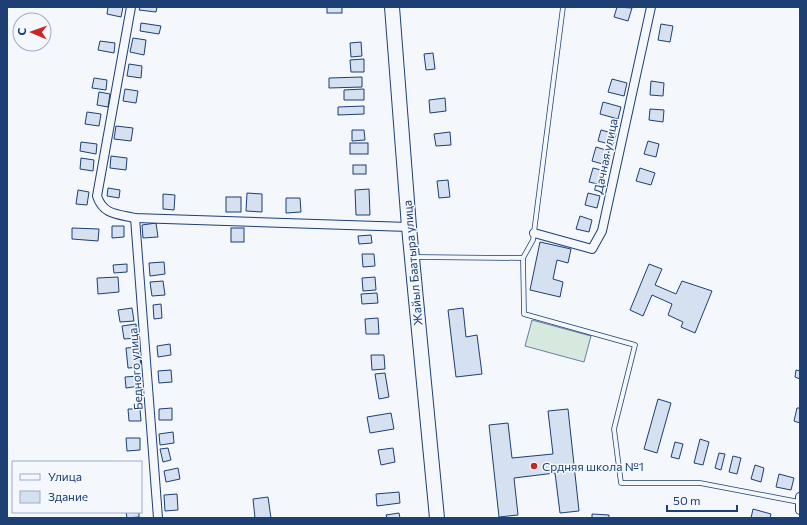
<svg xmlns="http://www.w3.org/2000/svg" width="807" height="525" viewBox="0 0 807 525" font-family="Commissioner,sans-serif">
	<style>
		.green { fill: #d7e8df; stroke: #687fa3 }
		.building { fill: #d5e0f0; stroke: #1d3f73 }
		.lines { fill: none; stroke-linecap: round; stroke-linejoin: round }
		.service-casing { stroke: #1d3f73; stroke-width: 5.5 }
		.minor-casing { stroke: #1d3f73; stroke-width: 10 }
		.trunk-casing { stroke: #1d3f73; stroke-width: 16 }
		.service { stroke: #f4f7fb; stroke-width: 4 }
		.minor { stroke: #f4f7fb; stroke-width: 8 }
		.trunk { stroke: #f4f7fb; stroke-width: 14 }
		.poi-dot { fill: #c62828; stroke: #f4f7fb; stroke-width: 1.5 }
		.labels { text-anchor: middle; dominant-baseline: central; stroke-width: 3; stroke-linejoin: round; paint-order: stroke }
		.street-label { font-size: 12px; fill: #1d3f73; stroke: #f4f7fb }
		.poi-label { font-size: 12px; fill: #1d3f73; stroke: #f4f7fb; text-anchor: start }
	</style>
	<rect width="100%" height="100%" fill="#f4f7fb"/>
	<path class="green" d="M532 320 591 336 584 362 525 346Z"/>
	<g class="building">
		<path d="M108 7H123L121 17 107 14Z"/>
		<path d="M140 7H157L156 12 139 10Z"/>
		<rect x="327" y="7" width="15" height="6"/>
		<path d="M617 7 632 8 628 21 614 17Z"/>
		<path d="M141 23 161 26 159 34 140 31Z"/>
		<path d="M661 24 673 26 670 42 658 40Z"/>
		<path d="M133 38 146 40 144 55 130 52Z"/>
		<path d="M100 41 115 43 114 53 98 50Z"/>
		<path d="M361 42 362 56 351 57 350 43Z"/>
		<path d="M433 53 435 69 426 70 424 54Z"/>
		<path d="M364 59V72H351L350 60Z"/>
		<path d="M129 64 142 66 141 78 127 76Z"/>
		<path d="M362 77V87L329 88V78Z"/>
		<path d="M94 78 107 80 106 90 92 88Z"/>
		<path d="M612 79 627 83 624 96 608 92Z"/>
		<path d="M651 81 664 83 663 96 650 95Z"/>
		<path d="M125 89 138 91 136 103 123 101Z"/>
		<path d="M364 89V100H344V90Z"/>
		<path d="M99 92 110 94 108 107 97 105Z"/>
		<path d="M445 98 446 111 430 113 429 100Z"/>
		<path d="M603 102 621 107 618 119 600 114Z"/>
		<path d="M364 106V114L338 115V107Z"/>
		<path d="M650 109 664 110 663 122 649 120Z"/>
		<path d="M87 112 101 114 99 126 85 124Z"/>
		<path d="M116 126 133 128 131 141 114 139Z"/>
		<path d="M352 130H364L365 140 352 141Z"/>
		<path d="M601 130 616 134 613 145 598 141Z"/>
		<path d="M450 132 451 145 436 146 434 134Z"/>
		<path d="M648 141 659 144 656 157 644 154Z"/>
		<path d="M81 142 97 144 96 154 80 151Z"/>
		<rect x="350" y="143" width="18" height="11"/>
		<path d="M596 147 609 151 606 165 592 161Z"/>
		<path d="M111 156 127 158 126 170 110 168Z"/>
		<path d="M81 158 94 160 93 171 80 169Z"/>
		<rect x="353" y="165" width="13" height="9"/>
		<path d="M593 168 605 171 602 185 589 182Z"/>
		<path d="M640 168 655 173 651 185 636 181Z"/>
		<path d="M448 180 450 197 439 198 437 181Z"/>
		<path d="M108 188 120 190 119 198 107 196Z"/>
		<path d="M369 189 370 215H356L355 190Z"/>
		<path d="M78 190 89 192 87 205 76 204Z"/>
		<path d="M247 193 262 194V212L246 211Z"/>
		<path d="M588 193 600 196 597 208 585 205Z"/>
		<path d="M163 194 175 195 174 210 163 209Z"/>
		<rect x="226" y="197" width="15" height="15"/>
		<path d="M286 198H300L301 212 286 213Z"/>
		<path d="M580 216 592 220 589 232 576 229Z"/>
		<path d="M156 223 158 237 143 238 142 225Z"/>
		<path d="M112 226H124V237L112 238Z"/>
		<path d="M72 228 99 229 98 241 72 239Z"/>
		<rect x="231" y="228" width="13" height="14"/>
		<path d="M371 235 372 243 359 244 358 236Z"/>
		<path d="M540 242 571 249 568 263 557 260 553 279 563 282 560 297 530 290Z"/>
		<path d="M362 254H374L375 266 363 267Z"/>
		<path d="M164 262 165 274 150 276 149 263Z"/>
		<path d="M127 264V272L114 273 113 265Z"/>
		<path d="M649 264 662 269 655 285 676 294 682 281 712 291 695 333 681 327 683 322 668 315 672 304 652 295 643 316 630 310Z"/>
		<path d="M118 277 119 292 98 294 97 278Z"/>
		<path d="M375 277 376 290 363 291 362 278Z"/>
		<path d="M163 281 165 295 152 296 150 282Z"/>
		<path d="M377 293 378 303 362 304 361 294Z"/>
		<path d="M161 304 162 318 154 319 153 305Z"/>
		<path d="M132 308 134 321 120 322 118 310Z"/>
		<path d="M463 308 466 337 477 335 482 374 456 377 448 310Z"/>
		<path d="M378 318 379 334H366L365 319Z"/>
		<path d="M136 324 137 338 124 339 122 326Z"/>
		<path d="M170 344 171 355 158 357 157 346Z"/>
		<path d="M139 347 141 367 128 368 126 348Z"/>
		<path d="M371 355H384L385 369 372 370Z"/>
		<path d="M171 370 172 382 159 383 158 371Z"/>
		<path d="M796 370 800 371V379L795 377Z"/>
		<path d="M385 373 389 397 379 399 375 374Z"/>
		<path d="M138 376 140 386 126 388 125 377Z"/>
		<path d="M658 399 671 403 657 453 644 449Z"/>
		<path d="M172 408V420H159V409Z"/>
		<path d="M797 408H800V423L794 421Z"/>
		<path d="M128 409H140L141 421H129Z"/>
		<path d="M568 409 579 511 560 513 555 473 514 478 518 515 499 517 489 425 508 423 512 458 553 454 548 411Z"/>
		<path d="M391 413 394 429 370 433 367 417Z"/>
		<path d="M173 432 174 443 160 445 159 434Z"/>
		<path d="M126 438H140V450L127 451Z"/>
		<path d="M700 439 709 442 703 465 694 463Z"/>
		<path d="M675 442 683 444 679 459 671 457Z"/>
		<path d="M168 448 171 460 163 462 160 449Z"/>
		<path d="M393 448 395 462 381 465 378 450Z"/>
		<path d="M719 453 725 454 721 470 715 468Z"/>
		<path d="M733 456 741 458 737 474 729 472Z"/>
		<path d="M755 465 764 468 761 482 751 479Z"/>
		<path d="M178 468 180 479 166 482 164 471Z"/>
		<path d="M779 474 794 478 791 490 776 487Z"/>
		<path d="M399 492 400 503 377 506 376 494Z"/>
		<path d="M177 494 178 510 165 511 164 495Z"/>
		<path d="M268 497 271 518H255L253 499Z"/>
		<path d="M753 509 771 514 770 518H751Z"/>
		<path d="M126 512H139V517L127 518Z"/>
		<path d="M399 513 400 518H387L386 515Z"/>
		<path d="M592 514 609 515V518H592Z"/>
	</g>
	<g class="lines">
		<defs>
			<g id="service">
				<path d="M414 257 523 258 533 240 563 7"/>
				<path d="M523 258 524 314 635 345 614 429 621 483H700L799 502"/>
			</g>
			<g id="minor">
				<path d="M131 7 97 196C103 215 118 214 135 218L409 227"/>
				<path d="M135 218 158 518"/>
				<path d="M534 233 592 249 602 231 651 7"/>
				<path d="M800 497V510"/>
			</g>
			<path id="trunk" d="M392 7 409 227 437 518"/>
		</defs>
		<use href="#service" class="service-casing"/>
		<use href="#minor" class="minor-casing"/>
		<use href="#trunk" class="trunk-casing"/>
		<use href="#service" class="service"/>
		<use href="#minor" class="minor"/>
		<use href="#trunk" class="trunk"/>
	</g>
	<circle class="poi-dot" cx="534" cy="466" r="4"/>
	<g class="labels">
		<g class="street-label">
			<text transform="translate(605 156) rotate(-78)">Дачная улица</text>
			<text transform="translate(412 263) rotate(-95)">Жайыл Баатыра улица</text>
			<text transform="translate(135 369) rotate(-94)">Бедного улица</text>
		</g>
		<g class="poi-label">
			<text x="542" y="466">Срдняя школа №1</text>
		</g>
	</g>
	<rect width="807" height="525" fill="none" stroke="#1d3f73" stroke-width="16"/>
	<rect x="12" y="461" width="130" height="52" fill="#f4f7fb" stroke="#9eadc5"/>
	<rect x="20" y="474" width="20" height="6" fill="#f4f7fb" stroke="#9eadc5"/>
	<text x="48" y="481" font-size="12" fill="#1d3f73">Улица</text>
	<rect x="20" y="491" width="20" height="12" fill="#d5e0f0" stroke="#9eadc5"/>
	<text x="48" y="501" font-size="12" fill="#1d3f73">Здание</text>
	<g transform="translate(32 32) rotate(272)"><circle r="19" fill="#f4f7fb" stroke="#9eadc5"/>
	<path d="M0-3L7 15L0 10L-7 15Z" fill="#c62828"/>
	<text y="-6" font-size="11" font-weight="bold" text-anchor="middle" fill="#1d3f73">С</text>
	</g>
	<path d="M667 505v6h70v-6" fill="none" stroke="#1d3f73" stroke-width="2"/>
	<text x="673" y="505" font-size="12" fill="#1d3f73" stroke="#f4f7fb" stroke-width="3" paint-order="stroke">50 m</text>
</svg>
